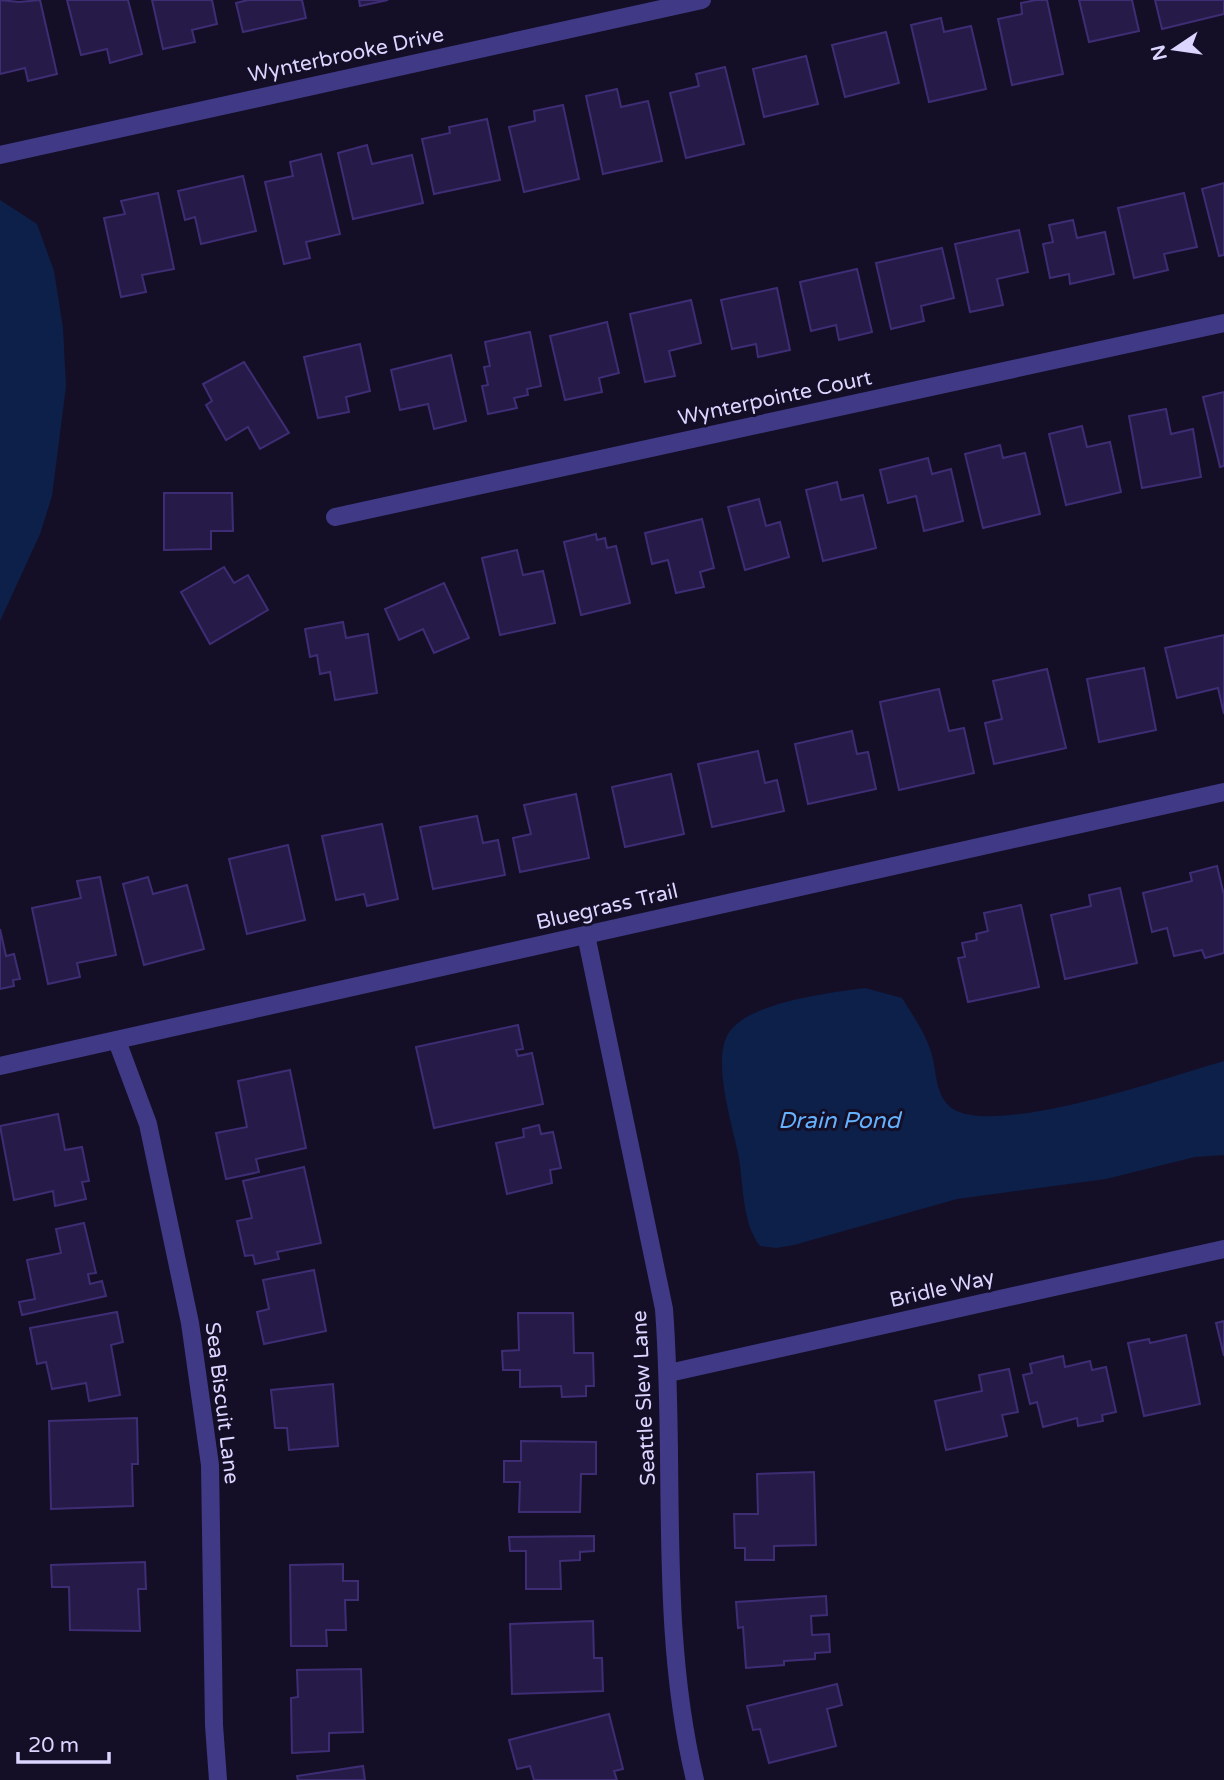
<svg xmlns="http://www.w3.org/2000/svg" width="1224" height="1780" viewBox="0 0 1224 1780" font-family="'Varela Round',sans-serif">
	<style>
		.water { fill: #0c2049 }
		.building { fill: #261b48; stroke: #3e2d74; stroke-width: 2 }
		.lines { fill: none; stroke-linecap: round; stroke-linejoin: round }
		.minor { stroke: #403a86; stroke-width: 18 }
		.labels { text-anchor: middle; dominant-baseline: central; stroke-width: 6; stroke-linejoin: round; paint-order: stroke }
		.street-label { font-size: 21px; fill: #dbd5ff; stroke: #140f27 }
		.water-label { font-size: 23px; font-style: italic; fill: #63b1ff; stroke: #140f27 }
	</style>
	<rect width="100%" height="100%" fill="#140f27"/>
	<g class="water">
		<path d="M0 200 37 224 54 271 63 328 66 386 52 496 40 534 0 621Z"/>
		<path d="M865 988 902 998C912 1014 924 1031 930 1049 937 1068 934 1090 948 1105 985 1143 1177 1074 1224 1061V1155L1195 1157 1106 1179 957 1199 794 1245 776 1248 760 1246C741 1221 744 1183 738 1153 732 1124 713 1064 727 1036 744 1002 830 993 865 988Z"/>
	</g>
	<g class="building">
		<path d="M0 0 19 2 40 0 57 74 28 81 25 68 0 74Z"/>
		<path d="M67 0H128L142 54 110 63 107 49 81 55Z"/>
		<path d="M152 0H212L217 24 192 30 195 42 163 49Z"/>
		<path d="M248 0H302L306 18 243 32 236 3Z"/>
		<path d="M359 0H388L360 6Z"/>
		<path d="M1036 0H1047L1063 74 1012 85 998 19 1022 14 1021 3Z"/>
		<path d="M1079 0H1132L1139 31 1089 42Z"/>
		<path d="M1155 0H1224V14L1162 29Z"/>
		<path d="M941 18 944 32 971 26 986 89 929 102 911 25Z"/>
		<path d="M886 32 899 83 845 97 832 45Z"/>
		<path d="M806 56 818 104 764 117 753 69Z"/>
		<path d="M725 67 744 144 686 158 670 93 699 86 696 74Z"/>
		<path d="M617 89 621 107 648 101 662 161 603 174 586 96Z"/>
		<path d="M563 105 579 179 524 192 509 127 535 121 534 111Z"/>
		<path d="M487 119 500 180 434 194 422 139 450 133 449 127Z"/>
		<path d="M367 145 372 164 412 155 423 203 353 219 338 153Z"/>
		<path d="M321 154 340 234 306 242 310 258 284 264 265 182 293 176 290 162Z"/>
		<path d="M243 176 256 231 201 244 195 217 185 220 178 191Z"/>
		<path d="M1224 183V255L1219 256 1202 189Z"/>
		<path d="M158 193 174 269 142 275 146 292 121 297 104 218 125 214 121 201Z"/>
		<path d="M1184 193 1197 247 1164 254 1168 270 1134 278 1118 208Z"/>
		<path d="M1073 220 1077 238 1105 232 1114 274 1070 284 1069 274 1050 278 1043 244 1053 242 1049 225Z"/>
		<path d="M1019 230 1028 272 997 279 1003 305 970 312 955 244Z"/>
		<path d="M942 248 954 298 921 306 924 321 891 329 876 263Z"/>
		<path d="M857 269 872 332 839 340 836 325 811 331 800 282Z"/>
		<path d="M777 288 790 350 758 357 756 344 732 349 721 300Z"/>
		<path d="M691 300 701 343 669 351 675 376 645 382 630 314Z"/>
		<path d="M607 322 619 373 599 378 602 392 565 400 550 336Z"/>
		<path d="M530 332 541 386 527 389 528 395 514 398 517 408 488 414 482 386 488 385 484 367 490 366 485 342Z"/>
		<path d="M360 344 370 391 346 397 349 412 318 418 304 357Z"/>
		<path d="M451 355 466 421 434 429 428 404 400 410 391 370Z"/>
		<path d="M244 362 289 433 260 449 248 427 226 440 206 405 212 401 203 384Z"/>
		<path d="M1224 392V466L1220 467 1203 397Z"/>
		<path d="M1166 409 1171 434 1193 429 1201 477 1142 488 1129 416Z"/>
		<path d="M1082 426 1087 447 1110 442 1121 492 1066 505 1049 434Z"/>
		<path d="M1000 445 1003 458 1025 453 1040 514 983 528 965 454Z"/>
		<path d="M928 458 932 474 951 469 963 521 924 531 916 496 888 503 880 470Z"/>
		<path d="M837 482 841 500 863 495 876 548 823 561 806 490Z"/>
		<path d="M164 493H232L233 531H211V549L164 550Z"/>
		<path d="M759 499 766 526 780 522 789 557 745 570 728 507Z"/>
		<path d="M702 519 714 568 700 572 704 587 676 593 668 560 652 564 645 533Z"/>
		<path d="M596 534 597 540 605 538 607 548 616 546 630 603 581 615 564 542Z"/>
		<path d="M517 550 523 575 543 571 555 623 500 635 482 558Z"/>
		<path d="M224 567 234 583 248 575 268 610 210 644 181 592Z"/>
		<path d="M444 583 469 638 434 653 423 629 399 640 385 609Z"/>
		<path d="M343 622 346 638 368 634 377 693 335 700 330 672 320 674 317 655 310 657 305 629Z"/>
		<path d="M1224 635V714L1218 688 1177 698 1165 648Z"/>
		<path d="M1144 668 1156 730 1099 742 1087 679Z"/>
		<path d="M1047 669 1066 748 994 764 985 723 1002 719 993 681Z"/>
		<path d="M939 689 949 731 964 728 974 773 899 790 880 702Z"/>
		<path d="M852 731 857 754 868 752 876 789 808 804 795 744Z"/>
		<path d="M758 751 765 783 777 780 784 811 712 827 698 764Z"/>
		<path d="M671 774 684 834 625 847 612 787Z"/>
		<path d="M576 794 589 858 520 872 513 838 531 834 524 805Z"/>
		<path d="M477 816 483 843 498 840 505 875 433 889 420 827Z"/>
		<path d="M382 824 398 899 367 906 364 894 336 900 322 836Z"/>
		<path d="M288 845 305 920 247 934 229 859Z"/>
		<path d="M1217 866 1224 895V953L1205 958 1202 950 1174 956 1167 928 1152 932 1143 893 1192 881 1190 873Z"/>
		<path d="M100 877 116 955 77 963 80 977 48 984 32 908 81 898 77 881Z"/>
		<path d="M148 877 153 894 187 885 204 949 144 965 123 884Z"/>
		<path d="M1120 888 1137 963 1065 979 1051 915 1091 906 1089 895Z"/>
		<path d="M1021 905 1039 987 968 1002 958 958 965 957 962 943 977 940 976 934 988 931 984 913Z"/>
		<path d="M0 929 6 956 14 954 20 979 13 980 14 986 0 989Z"/>
		<path d="M518 1025 523 1049 516 1050 518 1056 532 1053 543 1104 434 1128 416 1047Z"/>
		<path d="M290 1070 306 1148 256 1159 259 1172 226 1179 216 1133 247 1127 238 1081Z"/>
		<path d="M58 1114 65 1150 82 1147 89 1181 82 1182 86 1199 55 1206 53 1191 14 1200 0 1126Z"/>
		<path d="M539 1125 541 1134 553 1132 561 1168 550 1170 552 1183 507 1194 496 1143 524 1137 523 1129Z"/>
		<path d="M304 1167 321 1243 277 1252 279 1259 255 1264 253 1255 245 1256 237 1221 252 1218 243 1181Z"/>
		<path d="M84 1223 96 1273 88 1274 90 1284 102 1281 106 1296 22 1315 19 1302 35 1299 27 1260 61 1253 56 1229Z"/>
		<path d="M314 1270 326 1331 264 1344 257 1312 269 1309 263 1280Z"/>
		<path d="M117 1312 123 1342 111 1345 120 1395 89 1401 86 1383 52 1389 46 1362 37 1364 30 1328Z"/>
		<path d="M518 1313H573L574 1353H593L594 1386H586V1396L562 1397 561 1386 520 1387V1370H503L502 1351 519 1350Z"/>
		<path d="M1224 1321V1356L1216 1323Z"/>
		<path d="M1186 1335 1200 1404 1144 1416 1128 1343 1149 1339 1150 1343Z"/>
		<path d="M1063 1356 1065 1367 1090 1361 1092 1370 1106 1367 1116 1412 1102 1415 1103 1421 1078 1426 1077 1418 1043 1427 1037 1402 1030 1404 1023 1375 1032 1373 1030 1364Z"/>
		<path d="M1009 1369 1018 1412 1002 1415 1007 1436 946 1450 935 1401 982 1391 979 1375Z"/>
		<path d="M333 1384 338 1446 289 1450 287 1428H275L271 1390Z"/>
		<path d="M137 1418 138 1464H132L133 1506 51 1509 49 1421Z"/>
		<path d="M521 1441 596 1442V1474H581L580 1512H519L520 1482H504V1461H521Z"/>
		<path d="M814 1472 816 1545 774 1546V1560H745V1548H735L734 1514H758L757 1474Z"/>
		<path d="M594 1536V1551L580 1552V1560L560 1561 561 1589H526V1551H510L509 1537Z"/>
		<path d="M145 1562 146 1589H138L140 1631 70 1630 69 1587H52L51 1565Z"/>
		<path d="M343 1564V1581H358V1600H345L346 1630H326L327 1646H291L290 1565Z"/>
		<path d="M826 1596 827 1615 811 1616 812 1635 829 1634 830 1652 815 1653V1659L784 1661V1665L746 1668 743 1627 738 1628 736 1602Z"/>
		<path d="M593 1621 594 1658H602L603 1691 512 1694 510 1624Z"/>
		<path d="M361 1669 363 1732 329 1733V1751L292 1753 291 1698 298 1697 297 1670Z"/>
		<path d="M837 1684 842 1705 827 1709 836 1746 769 1763 760 1729 753 1730 747 1706Z"/>
		<path d="M609 1714 623 1769 614 1771 617 1780H534L530 1766 517 1769 509 1740Z"/>
		<path d="M363 1766 365 1780H298L297 1776Z"/>
	</g>
	<g class="lines">
		<g class="minor">
			<path d="M0 155 702 0"/>
			<path d="M335 517 1224 323"/>
			<path d="M586 935 664 1309C676 1465 658 1627 695 1780"/>
			<path d="M117 1041 148 1124 190 1323 210 1465 214 1725 218 1780"/>
			<path d="M0 1066 1224 792"/>
			<path d="M669 1373 1224 1249"/>
		</g>
	</g>
	<g class="labels">
		<g class="street-label">
			<text transform="translate(346 55) rotate(-12)">Wynterbrooke Drive</text>
			<text transform="translate(775 398) rotate(-12)">Wynterpointe Court</text>
			<text transform="translate(607 907) rotate(-13)">Bluegrass Trail</text>
			<text transform="translate(942 1289) rotate(-13)">Bridle Way</text>
			<text transform="translate(644 1398) rotate(-93)">Seattle Slew Lane</text>
			<text transform="translate(222 1403) rotate(83)">Sea Biscuit Lane</text>
		</g>
		<g class="water-label">
			<text x="839" y="1121">Drain Pond</text>
		</g>
	</g>
	<g transform="translate(1175 49) rotate(257)" stroke="#140f27" stroke-width="5" paint-order="stroke">
	<path d="M0-5L12 26L0 18L-12 26Z" fill="#dbd5ff"/>
	<text y="-10" font-size="19" font-weight="bold" text-anchor="middle" fill="#dbd5ff">N</text>
	</g>
	<path d="M18 1752v10h91v-10" fill="none" stroke="#dbd5ff" stroke-width="3.5"/>
	<text x="28" y="1752" font-size="21" fill="#dbd5ff" stroke="#140f27" stroke-width="5" paint-order="stroke">20 m</text>
</svg>
